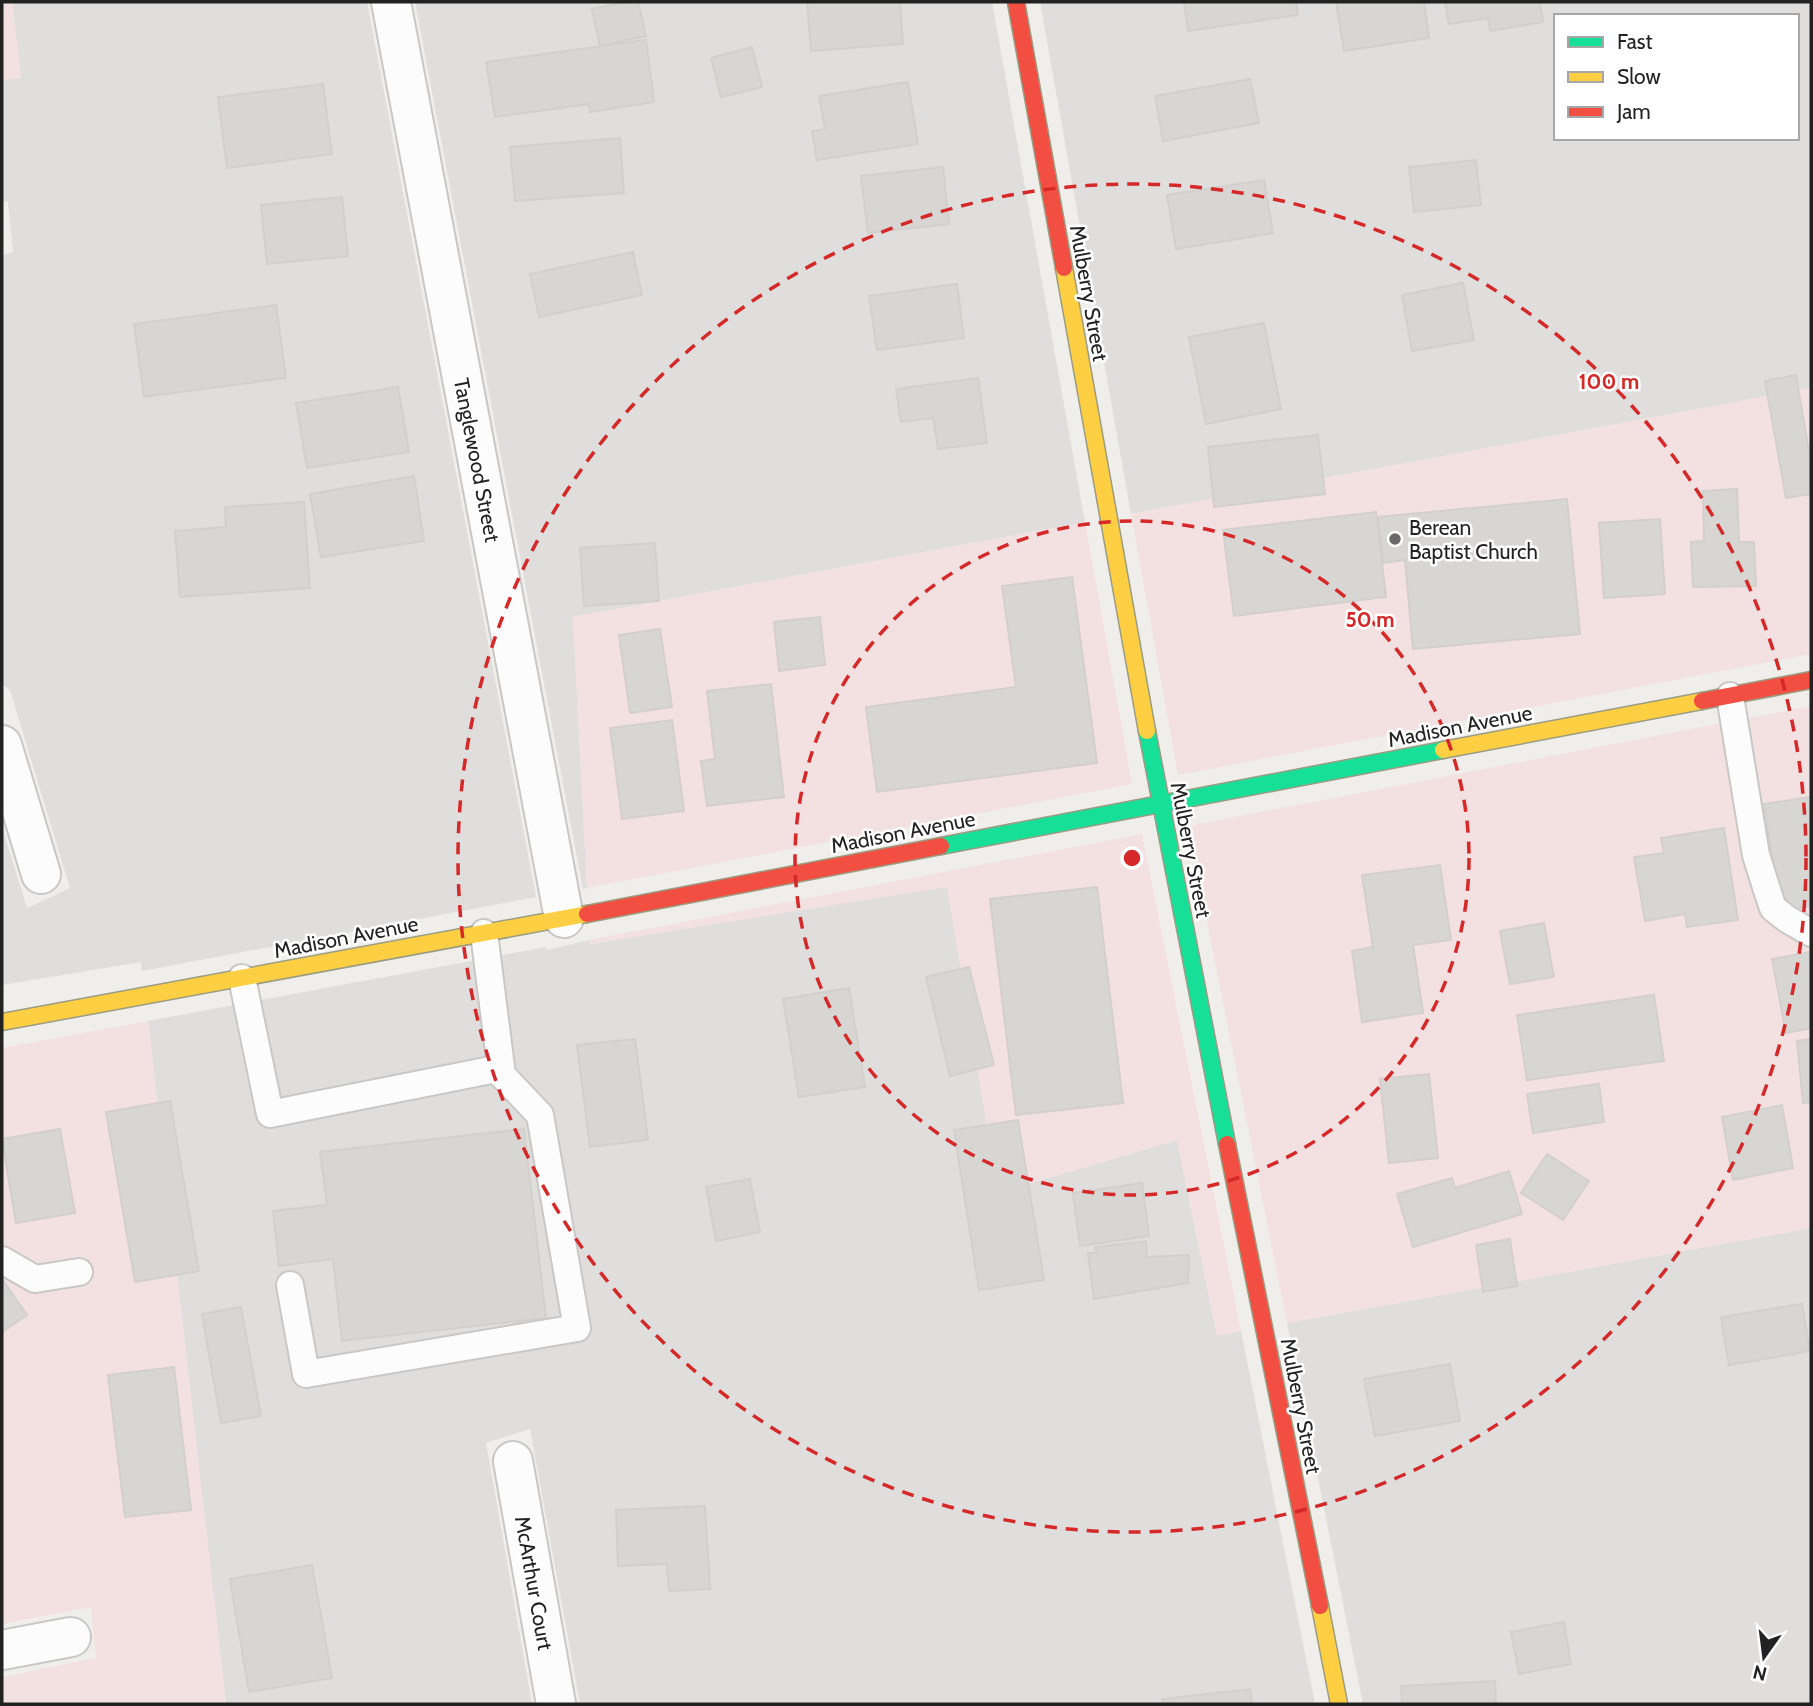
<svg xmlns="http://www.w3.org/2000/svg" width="1813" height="1706" viewBox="0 0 1813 1706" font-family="Cabin,sans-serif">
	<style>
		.residential { fill: #dfdedc; fill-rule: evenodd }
		.commercial { fill: #f2e1e0 }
		.building { fill: #d8d6d3; stroke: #d3cfcc; stroke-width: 2 }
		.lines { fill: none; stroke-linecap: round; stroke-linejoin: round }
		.lane-casing { stroke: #c9c8c7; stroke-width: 30 }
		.street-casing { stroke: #c9c8c7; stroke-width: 42 }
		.fast-casing { stroke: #9b9c81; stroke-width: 19 }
		.slow-casing { stroke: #9b9c81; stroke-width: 19 }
		.jam-casing { stroke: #9b9c81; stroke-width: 19 }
		.lane { stroke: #fdfcfc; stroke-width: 26 }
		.street { stroke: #fdfcfc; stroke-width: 38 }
		.fast { stroke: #16e098; stroke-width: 16 }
		.slow { stroke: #ffcf43; stroke-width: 16 }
		.jam { stroke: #f24e42; stroke-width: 16 }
		.ring { fill: none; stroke: #d62828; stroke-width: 3.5; stroke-dasharray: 12 9 }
		.poi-dot { fill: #6a6968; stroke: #fff; stroke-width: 2.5 }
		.labels { text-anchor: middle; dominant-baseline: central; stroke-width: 5; stroke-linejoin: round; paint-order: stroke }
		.street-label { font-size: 21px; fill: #222; stroke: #fff }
		.poi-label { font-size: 21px; fill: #222; stroke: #fff; text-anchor: start }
		.centre { fill: #d62828; stroke: #fff; stroke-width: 3.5 }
		.ring-label { font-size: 21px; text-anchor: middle; font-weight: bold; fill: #d62828; stroke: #fff; stroke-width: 5; stroke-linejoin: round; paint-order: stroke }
	</style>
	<rect width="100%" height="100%" fill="#f0eeeb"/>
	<g class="residential">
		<path d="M12 2H367L536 897 142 971 141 962 2 985V827L27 908 70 888 10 690 2 684V255L13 252 8 202H2V80L21 77Z"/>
		<path d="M415 2H992L1085 522 573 617 587 888 583 889Z"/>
		<path d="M1040 2H1811V388L1131 514ZM1556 16H1797V138H1556Z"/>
		<path d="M947 886 998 1193 1177 1140 1217 1336 1241 1331 1315 1704H580L530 1429 486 1443 532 1704H226L148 1021 546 947 547 950 589 940 590 944Z"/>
		<path d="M1811 1228V1704H1363L1287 1323Z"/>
	</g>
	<g class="commercial">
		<path d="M2 2H12L21 78 2 80Z"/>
		<path d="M1811 388V654L1178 775 1131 514Z"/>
		<path d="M1085 522 1132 784 587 888 573 617Z"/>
		<path d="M1811 706V1228L1287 1323 1188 826Z"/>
		<path d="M1142 834 1241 1331 1217 1336 1177 1140 998 1193 947 887 590 944 589 940Z"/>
		<path d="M148 1021 226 1704H2V1677L96 1658 91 1607 2 1624V1048Z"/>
	</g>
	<g class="building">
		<path d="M625 2H638L646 36 600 46 592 9Z"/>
		<path d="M807 2H900L903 44 811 51Z"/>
		<path d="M1184 2H1296L1298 15 1188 31Z"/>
		<path d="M1336 2H1424L1429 38 1344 51Z"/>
		<path d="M1445 2H1540L1543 22 1490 31 1488 18 1449 24Z"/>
		<path d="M646 40 654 102 590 112 589 104 495 117 486 62Z"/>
		<path d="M752 47 762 87 721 97 711 58Z"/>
		<path d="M1250 79 1259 123 1163 141 1155 96Z"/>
		<path d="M908 82 918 144 817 160 812 131 825 129 819 96Z"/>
		<path d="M323 84 332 154 227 168 218 97Z"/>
		<path d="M620 138 624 193 515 201 510 147Z"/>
		<path d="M1476 160 1481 205 1414 212 1409 167Z"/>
		<path d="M943 167 949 224 868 233 861 176Z"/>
		<path d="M1264 180 1273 233 1176 249 1167 195Z"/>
		<path d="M342 197 348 256 267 264 261 205Z"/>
		<path d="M633 252 642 295 539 317 530 274Z"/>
		<path d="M1463 283 1474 340 1412 351 1402 295Z"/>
		<path d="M957 284 964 338 877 350 869 296Z"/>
		<path d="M276 305 286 378 144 397 134 324Z"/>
		<path d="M1264 323 1281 409 1206 424 1189 337Z"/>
		<path d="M1796 375 1811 464V494L1786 498 1765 381Z"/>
		<path d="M978 378 987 443 938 449 933 418 901 422 896 389Z"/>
		<path d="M398 387 409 452 307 468 296 403Z"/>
		<path d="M1318 435 1325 494 1214 507 1208 447Z"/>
		<path d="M414 476 424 541 321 557 310 494Z"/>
		<path d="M1737 489 1739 542H1754L1756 586 1693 587 1691 542 1704 541 1703 491Z"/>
		<path d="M1567 499 1580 634 1413 649 1405 560 1383 563 1378 517Z"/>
		<path d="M304 502 310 588 180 597 175 531 226 527 225 507Z"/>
		<path d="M1376 512 1386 597 1234 616 1223 530Z"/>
		<path d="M1660 519 1665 594 1604 598 1599 523Z"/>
		<path d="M655 543 659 601 584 606 580 548Z"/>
		<path d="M1072 577 1097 763 877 792 866 707 1016 687 1002 586Z"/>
		<path d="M820 617 825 665 779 671 774 622Z"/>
		<path d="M660 629 672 707 630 713 619 635Z"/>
		<path d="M771 684 784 797 707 806 701 761 715 759 707 691Z"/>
		<path d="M672 720 684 811 622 819 610 728Z"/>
		<path d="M1811 797V906L1780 910 1764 804Z"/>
		<path d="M1724 828 1738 920 1687 927 1685 914 1645 921 1634 857 1664 853 1661 838Z"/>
		<path d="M1440 865 1451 940 1413 945 1423 1013 1362 1022 1352 951 1373 947 1362 875Z"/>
		<path d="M1097 887 1123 1103 1016 1115 990 899Z"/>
		<path d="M1544 923 1554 977 1510 984 1500 931Z"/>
		<path d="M1811 952V1028L1786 1033 1772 959Z"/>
		<path d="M969 967 994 1065 950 1076 926 977Z"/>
		<path d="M849 988 865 1087 799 1097 783 999Z"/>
		<path d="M1654 995 1664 1061 1527 1080 1517 1015Z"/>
		<path d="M635 1039 648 1140 590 1147 577 1045Z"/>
		<path d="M1811 1039V1102L1803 1103 1797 1041Z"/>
		<path d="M1429 1074 1438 1158 1389 1163 1380 1079Z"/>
		<path d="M1599 1084 1604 1122 1533 1133 1527 1094Z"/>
		<path d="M170 1101 199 1271 135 1282 106 1112Z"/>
		<path d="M1782 1105 1793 1168 1733 1180 1722 1117Z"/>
		<path d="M1018 1120 1044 1280 979 1290 954 1130Z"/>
		<path d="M60 1129 75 1213 16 1223 2 1139Z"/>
		<path d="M524 1129 546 1318 342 1341 333 1259 279 1266 273 1211 327 1205 320 1152Z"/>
		<path d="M1547 1154 1589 1181 1563 1220 1521 1193Z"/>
		<path d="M1509 1171 1522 1214 1413 1247 1397 1194 1452 1178 1455 1188Z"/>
		<path d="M750 1179 760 1232 716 1241 706 1187Z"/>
		<path d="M1142 1183 1149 1236 1080 1246 1073 1193Z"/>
		<path d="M1510 1239 1517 1286 1483 1292 1476 1245Z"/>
		<path d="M1146 1241 1147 1257 1189 1255 1188 1283 1094 1299 1088 1253H1097L1095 1247Z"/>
		<path d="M2 1279 27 1315 2 1332Z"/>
		<path d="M1802 1304 1810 1351 1729 1365 1721 1317Z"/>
		<path d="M241 1307 261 1416 221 1423 202 1314Z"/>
		<path d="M1450 1364 1460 1421 1375 1436 1364 1379Z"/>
		<path d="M174 1367 191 1510 125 1517 108 1375Z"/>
		<path d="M705 1506 710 1589 669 1591 667 1564 618 1566 616 1510Z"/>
		<path d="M312 1565 332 1678 249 1692 230 1579Z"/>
		<path d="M1564 1622 1571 1664 1519 1674 1511 1632Z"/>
		<path d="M1495 1681 1496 1704H1402L1401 1686Z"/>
		<path d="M1250 1689 1252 1704H1163L1162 1699Z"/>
	</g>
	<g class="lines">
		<defs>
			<g id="lane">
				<path d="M1730 696 1756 855 1766 887 1773 908 1787 919 1811 933"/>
				<path d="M484 933 502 1075"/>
				<path d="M242 978 270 1114 496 1069 502 1075 540 1115 577 1328 306 1374 290 1285"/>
				<path d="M2 1260 35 1279 79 1272"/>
			</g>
			<g id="street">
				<path d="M391 2 564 918"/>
				<path d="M2 745 41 874"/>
				<path d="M513 1461 556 1704"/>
				<path d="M2 1650 71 1637"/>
			</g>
			<g id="fast">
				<path d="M1147 731 1227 1144"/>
				<path d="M941 846 1443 750"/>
			</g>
			<g id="slow">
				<path d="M1064 268 1147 731"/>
				<path d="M1443 750 1702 701"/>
				<path d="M2 1022 587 914"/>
				<path d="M1320 1606 1339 1704"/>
			</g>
			<g id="jam">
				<path d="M1016 2 1064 268"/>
				<path d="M1702 701 1811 680"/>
				<path d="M587 914 941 846"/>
				<path d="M1227 1144 1320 1606"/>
			</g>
		</defs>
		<use href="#lane" class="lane-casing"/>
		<use href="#street" class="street-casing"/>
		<use href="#fast" class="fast-casing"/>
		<use href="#slow" class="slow-casing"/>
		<use href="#jam" class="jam-casing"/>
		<use href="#lane" class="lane"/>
		<use href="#street" class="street"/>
		<use href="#fast" class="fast"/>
		<use href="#slow" class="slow"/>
		<use href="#jam" class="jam"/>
	</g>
	<g class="ring">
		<circle cx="1132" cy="858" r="337"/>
		<circle cx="1132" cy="858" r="674"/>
	</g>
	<circle class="poi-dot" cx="1395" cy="539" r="7"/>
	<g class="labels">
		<g class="street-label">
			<text transform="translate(1089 293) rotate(80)">Mulberry Street</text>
			<text transform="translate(477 460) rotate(79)">Tanglewood Street</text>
			<text transform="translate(1460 726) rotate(-11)">Madison Avenue</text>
			<text transform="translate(903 832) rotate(-11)">Madison Avenue</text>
			<text transform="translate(1191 850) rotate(79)">Mulberry Street</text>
			<text transform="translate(346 937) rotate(-11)">Madison Avenue</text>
			<text transform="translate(1301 1406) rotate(79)">Mulberry Street</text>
			<text transform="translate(534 1583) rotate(80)">McArthur Court</text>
		</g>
		<g class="poi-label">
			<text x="1409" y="527">Berean<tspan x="1409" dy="24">Baptist Church</tspan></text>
		</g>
	</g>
	<circle cx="1132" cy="858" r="10" class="centre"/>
	<g class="ring-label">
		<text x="1609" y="389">100 m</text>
		<text x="1370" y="627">50 m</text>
	</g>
	<rect width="1813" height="1706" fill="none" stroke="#222222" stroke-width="7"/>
	<rect x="1554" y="14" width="245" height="126" fill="#ffffff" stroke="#a7a7a7" stroke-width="2"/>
	<rect x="1568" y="37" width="35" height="10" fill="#16e098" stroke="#a7a7a7" stroke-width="2"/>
	<text x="1617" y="49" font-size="21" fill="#222222">Fast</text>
	<rect x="1568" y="72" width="35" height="10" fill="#ffcf43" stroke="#a7a7a7" stroke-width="2"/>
	<text x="1617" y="84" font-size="21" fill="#222222">Slow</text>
	<rect x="1568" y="107" width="35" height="10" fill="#f24e42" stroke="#a7a7a7" stroke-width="2"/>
	<text x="1617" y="119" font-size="21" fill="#222222">Jam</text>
	<g transform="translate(1764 1657) rotate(194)" stroke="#ffffff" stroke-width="5" paint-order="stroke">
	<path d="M0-5L12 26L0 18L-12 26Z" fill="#222222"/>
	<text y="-10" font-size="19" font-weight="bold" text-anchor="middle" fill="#222222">N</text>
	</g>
</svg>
